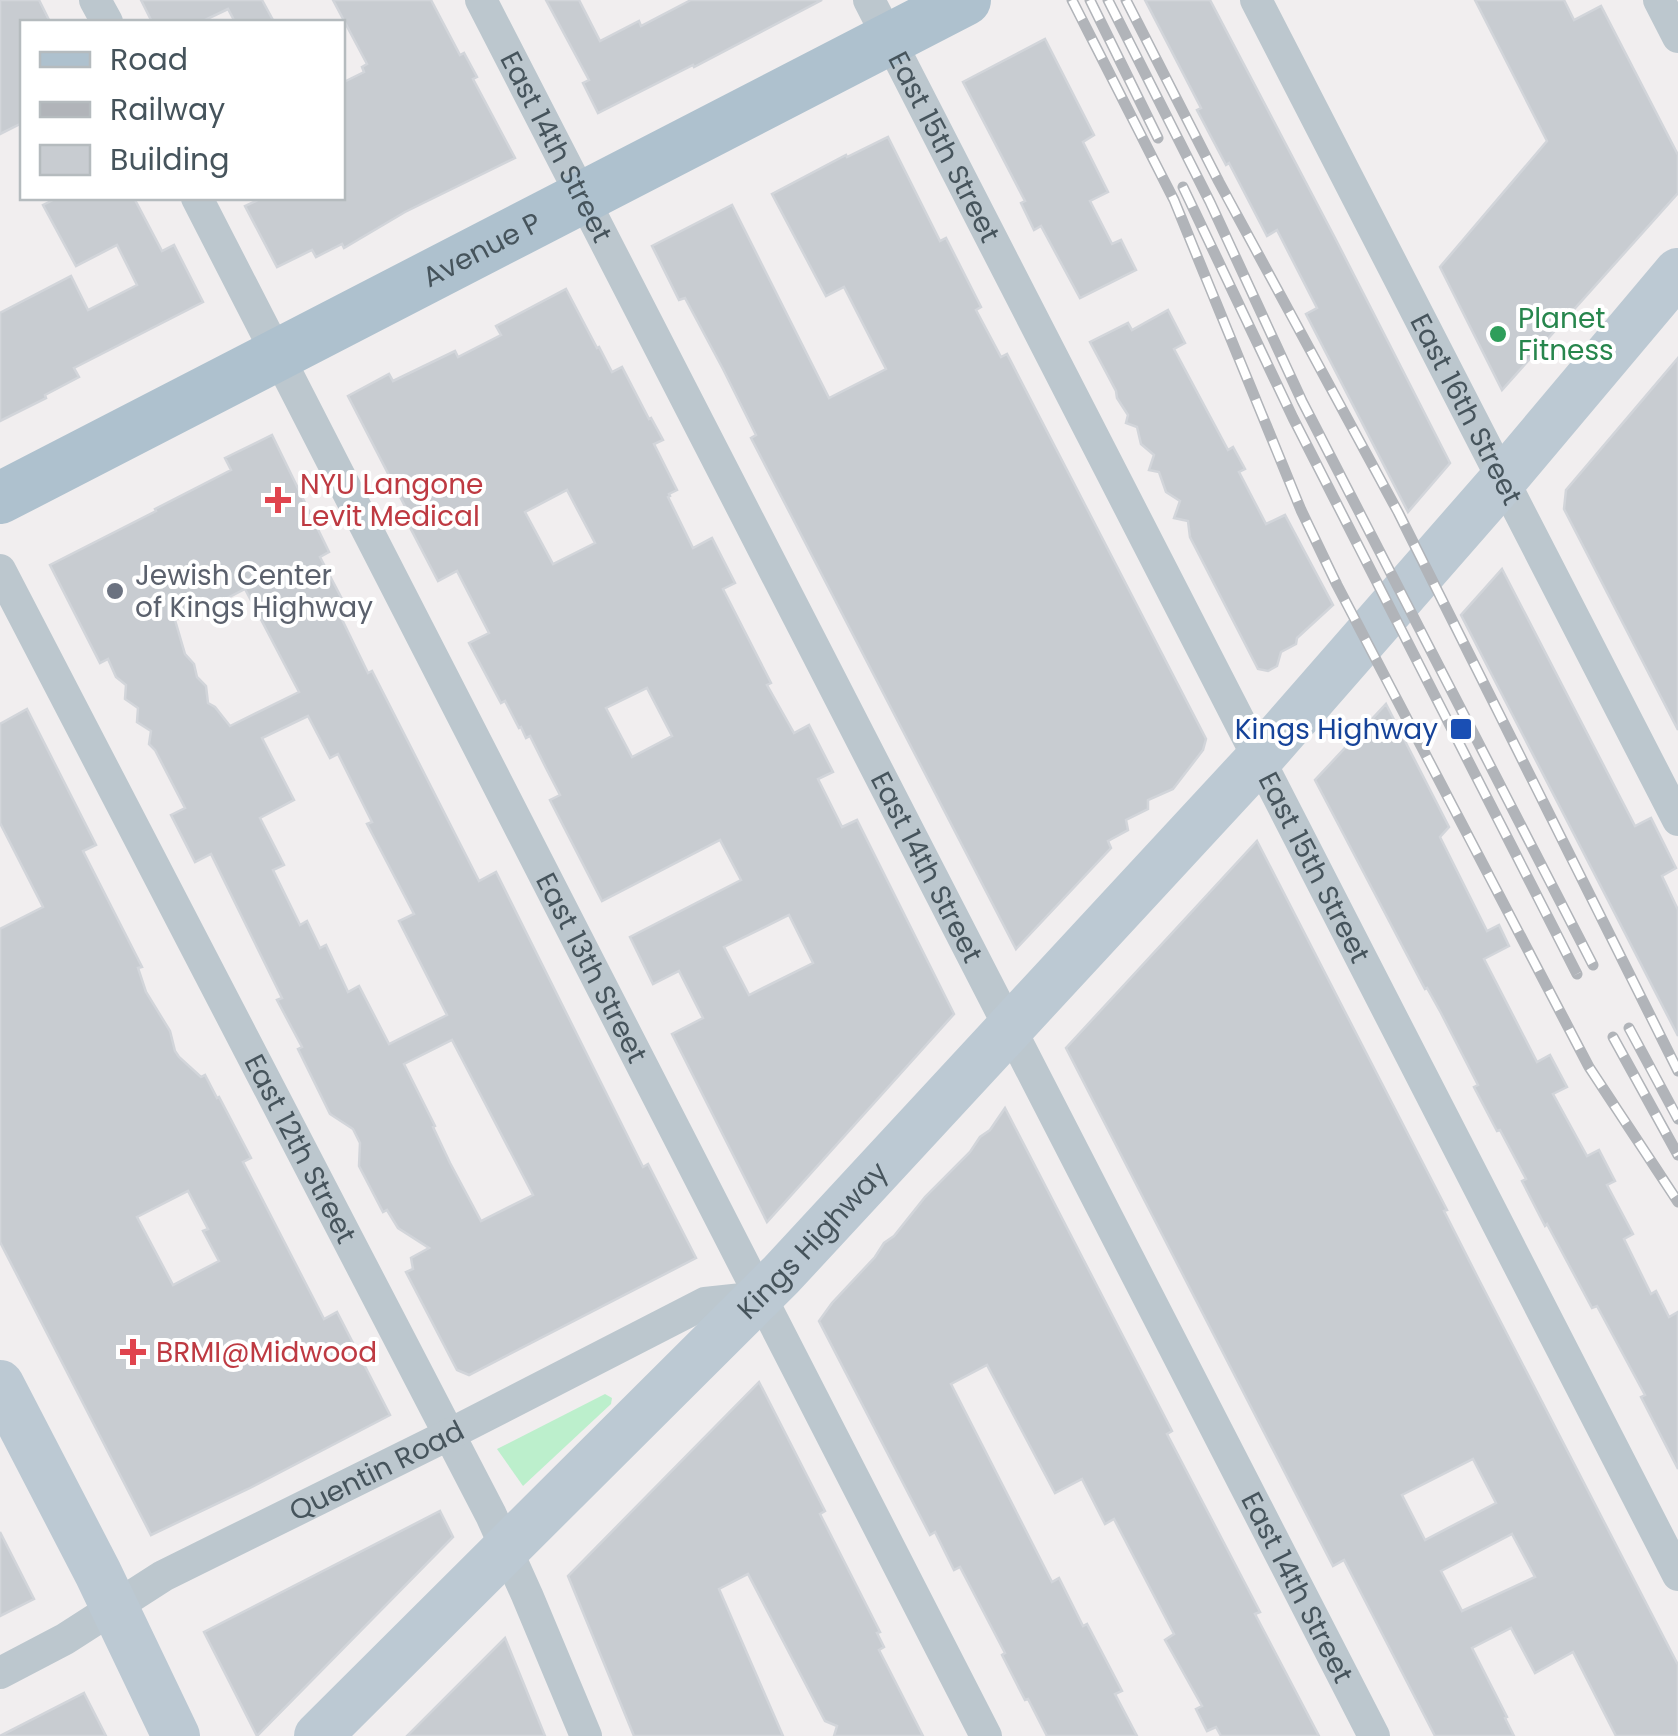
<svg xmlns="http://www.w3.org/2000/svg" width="1678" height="1736" viewBox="0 0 1678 1736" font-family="Poppins,sans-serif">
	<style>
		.green { fill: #bcefcc }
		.building { fill: #c8ccd1; stroke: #d2d5da; stroke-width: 2.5; fill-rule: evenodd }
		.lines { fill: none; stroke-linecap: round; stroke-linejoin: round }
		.street { stroke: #bcc7ce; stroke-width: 32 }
		.secondary { stroke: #bcc9d3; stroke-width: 48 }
		.primary { stroke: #aec1ce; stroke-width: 52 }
		.rail-casing { stroke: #b1b4b9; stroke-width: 11 }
		.rail { stroke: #fff; stroke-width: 8; stroke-dasharray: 22; stroke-linecap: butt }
		.leisure-dot { fill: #2e9e5b; stroke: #fff; stroke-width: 4 }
		.health-dot { fill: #e0444e; stroke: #fff; stroke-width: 4 }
		.worship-dot { fill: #6b7280; stroke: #fff; stroke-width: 4 }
		.transit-dot { fill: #1a4fb4; stroke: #fff; stroke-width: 4 }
		.labels { text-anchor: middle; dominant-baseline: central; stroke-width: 8; stroke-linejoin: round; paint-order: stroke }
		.street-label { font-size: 28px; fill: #46545c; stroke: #fff }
		.leisure-label { font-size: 28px; fill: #27864d; stroke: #fff; text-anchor: start }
		.health-label { font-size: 28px; fill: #be3a42; stroke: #fff; text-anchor: start }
		.worship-label { font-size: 28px; fill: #5b616d; stroke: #fff; text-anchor: start }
		.transit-label { font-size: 28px; fill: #164399; stroke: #fff; text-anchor: end }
	</style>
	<rect width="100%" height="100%" fill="#f1eeef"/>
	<path class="green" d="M605 1394 612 1398 611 1404 523 1486 497 1449Z"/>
	<g class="building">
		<path d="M0 0H39L50 22H22V123L0 134Z"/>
		<path d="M141 0H262L274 22H235L228 9 201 22H152Z"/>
		<path d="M333 0H431L460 55 464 53 477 77 473 79 515 158 405 212 344 248 342 244 316 257 312 250 277 267 245 206 262 198H342V83L364 72 362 67 367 64Z"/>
		<path d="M546 0H579L600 41 639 21 641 26 691 0H822L694 67 693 65 598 113 583 83 589 80Z"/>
		<path d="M1145 0H1210L1335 238 1450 463 1408 512 1306 314 1317 308 1277 230 1267 236 1229 163 1226 165 1197 110 1201 108Z"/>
		<path d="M1475 0H1564L1574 20 1601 6 1678 155V193L1502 390 1440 267 1547 141Z"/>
		<path d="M1045 39 1094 135 1083 142 1108 192 1090 201 1112 244 1121 240 1136 270 1080 298 1041 226 1034 230 1021 203 1025 201 963 82Z"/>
		<path d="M888 137 940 241 946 238 981 307 976 310 1001 357 1007 354 1206 739 1203 750 1173 789 1148 800V809L1126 820 1128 830 1108 841 1111 848 1016 949 751 438 756 435 723 369 685 298 679 300 652 246 732 205 829 398 886 369 844 287 826 296 772 194 846 155 847 157Z"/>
		<path d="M57 198H134L162 251 174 245 203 302 74 368 79 377 45 395 46 398 0 421V313L71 276 88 310 137 285 117 245 76 266 43 205Z"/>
		<path d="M566 289 597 348 599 347 612 372 622 367 649 419 651 418 663 440 654 444 677 490 669 494 670 496 668 497 693 548 712 538 735 583 723 589 771 683 767 685 794 733 809 725 833 772 818 779 842 827 857 820 954 1014 767 1222 672 1034 703 1018 679 971 653 984 630 937 741 880 720 840 602 901 550 800 560 795 547 770 530 736 526 738 521 727 519 728 505 701 501 703 469 643 489 633 457 571 438 581 404 516 409 514 348 396 389 374 393 381 455 351 458 357 501 335 496 326ZM567 490 595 543 553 564 525 512ZM647 688 672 736 632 757 606 708ZM789 915 813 963 749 995 724 947Z"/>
		<path d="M1168 310 1185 343 1174 349 1228 450 1233 447 1245 469 1239 472 1266 524 1285 515 1333 605 1297 638 1296 644 1281 652 1277 666 1268 671 1258 669 1190 537 1188 521 1174 518 1180 501 1166 492 1159 472 1149 470 1154 455 1141 444 1137 427 1126 423 1128 415 1117 398 1116 391 1090 342 1128 323 1132 330Z"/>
		<path d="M1678 358V730L1564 509 1566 490Z"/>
		<path d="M272 435 329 552 320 557 343 601 335 605 368 673 372 671 479 881 496 872 632 1145 643 1167 648 1164 696 1258 469 1375 457 1370 406 1272 413 1269 411 1258 429 1248 398 1228 387 1210 383 1212 359 1166 360 1143 353 1129 330 1114 298 1049 302 1047 277 1000 282 998 211 854 195 862 171 815 185 808 155 750 149 744 151 731 137 722 138 708 125 699 126 685 116 677 108 659 100 663 50 565 156 511 155 509 231 470 225 458ZM245 589 299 692 230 726 215 707 208 703 206 686 197 677 194 664 185 654 175 620 212 601 214 605ZM308 716 330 758 338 754 372 822 367 824 414 914 399 921 447 1015 389 1044 359 986 348 992 326 945 320 948 307 921 300 925 273 870 284 865 260 818 294 800 262 738ZM452 1040 533 1195 481 1221 450 1163 433 1127 435 1126 404 1064Z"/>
		<path d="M1502 569 1635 826 1651 818 1676 868 1662 876 1678 910V1036L1461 615Z"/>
		<path d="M1386 704 1449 827 1440 837 1487 931 1499 925 1509 946 1484 959 1537 1062 1550 1055 1567 1087 1553 1094 1587 1156 1599 1150 1615 1181 1607 1185 1633 1234 1624 1239 1651 1294 1656 1291 1669 1317 1678 1312V1469L1641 1397 1645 1395 1597 1306 1592 1308 1547 1224 1545 1226 1522 1181 1526 1179 1500 1130 1497 1131 1474 1087 1478 1085 1441 1013 1427 988 1425 989 1315 780Z"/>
		<path d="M27 709 96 845 83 851 142 967 138 968 146 992 170 1031 175 1051 179 1057 201 1077 205 1075 217 1098 219 1097 251 1158 243 1162 324 1319 337 1312 390 1415 248 1489 151 1535 0 1242V929L43 907 0 823V724ZM188 1191 208 1229 203 1231 219 1261 173 1285 137 1217Z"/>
		<path d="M1257 841 1447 1210 1444 1211 1478 1278 1678 1665V1736H1616L1573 1652 1535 1673 1511 1628 1472 1648 1507 1717 1505 1718 1514 1736H1435L1344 1560 1333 1566 1066 1048ZM1473 1459 1496 1503 1425 1540 1402 1495ZM1512 1534 1535 1577 1462 1611 1441 1571Z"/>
		<path d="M1005 1108 1172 1431 1167 1434 1260 1612 1255 1614 1319 1736H1221L1216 1727 1207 1731 1196 1709 1202 1706 1165 1640 1174 1634 1114 1519 1105 1524 1082 1479 1055 1493 987 1365 951 1384 1052 1582 1059 1578 1083 1626 1087 1624 1122 1691 1115 1694 1137 1736H1047L1028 1699 1025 1700 1002 1655 1005 1653 960 1567 954 1570 935 1532 930 1535 819 1321 832 1303 875 1257 884 1243 894 1236 925 1197 970 1152 980 1137 990 1130Z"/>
		<path d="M759 1382 825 1511 820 1514 880 1632 877 1633 884 1647 879 1650 923 1736H834L837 1726 825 1721 748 1574 719 1589 783 1736H634L568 1576Z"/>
		<path d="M440 1511 453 1537 257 1736 204 1632Z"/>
		<path d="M0 1532 34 1599 0 1616Z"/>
		<path d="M505 1638 545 1736H407Z"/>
		<path d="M84 1693 106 1736H0Z"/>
	</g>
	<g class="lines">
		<g class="street">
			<path d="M95 0 107 22"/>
			<path id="s1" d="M481 0 1374 1736"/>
			<path id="s2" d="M869 0 1678 1575"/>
			<path id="s3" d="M1256 0 1678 820"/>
			<path d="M1659 0 1678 37"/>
			<path id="s4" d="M197 198 986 1736"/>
			<path id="s5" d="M0 570 491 1515 527 1595 586 1736"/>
			<path id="s6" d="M0 1673 65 1639 163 1576 448 1435 705 1303 761 1297"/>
		</g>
		<g class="secondary">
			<path d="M0 1384 98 1573 176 1736"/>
			<path id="s7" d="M318 1736 781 1275 1259 759 1503 480 1678 272"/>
		</g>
		<path class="primary" id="s8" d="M0 498 965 0"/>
		<defs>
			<g id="rail">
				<path d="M1072 0 1174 200 1301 510 1337 585 1589 1067 1678 1202"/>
				<path d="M1090 0 1158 138"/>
				<path d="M1108 0 1210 202 1302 401 1593 965"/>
				<path d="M1126 0 1219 182 1398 512 1678 1071"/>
				<path d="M1183 187 1293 418 1577 974"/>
				<path d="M1629 1028 1678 1119"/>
				<path d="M1613 1037 1678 1155"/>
			</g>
		</defs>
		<use href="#rail" class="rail-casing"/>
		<use href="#rail" class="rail"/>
	</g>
	<circle class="leisure-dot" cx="1498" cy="334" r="10"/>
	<g class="health-dot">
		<path d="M273 485h10v10h10v10h-10v10h-10v-10h-10v-10h10z"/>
		<path d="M128 1337h10v10h10v10h-10v10h-10v-10h-10v-10h10z"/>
	</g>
	<circle class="worship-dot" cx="115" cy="591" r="10"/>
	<rect class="transit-dot" x="1449" y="717" width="24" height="24" rx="5"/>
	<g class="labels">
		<g class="street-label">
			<text stroke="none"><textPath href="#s2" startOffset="165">East 15th Street</textPath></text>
			<text stroke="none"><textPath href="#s1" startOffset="165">East 14th Street</textPath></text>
			<text stroke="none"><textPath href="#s8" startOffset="542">Avenue P</textPath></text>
			<text stroke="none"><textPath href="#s3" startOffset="460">East 16th Street</textPath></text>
			<text stroke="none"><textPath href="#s2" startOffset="975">East 15th Street</textPath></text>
			<text stroke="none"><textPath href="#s1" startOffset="975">East 14th Street</textPath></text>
			<text stroke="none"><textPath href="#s4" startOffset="865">East 13th Street</textPath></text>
			<text stroke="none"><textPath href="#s5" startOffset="652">East 12th Street</textPath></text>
			<text stroke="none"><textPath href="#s7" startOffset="700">Kings Highway</textPath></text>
			<text stroke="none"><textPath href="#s6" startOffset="428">Quentin Road</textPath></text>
			<text stroke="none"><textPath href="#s1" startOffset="1785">East 14th Street</textPath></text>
		</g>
		<g class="leisure-label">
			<text x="1518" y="318">Planet<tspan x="1518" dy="32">Fitness</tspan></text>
		</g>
		<g class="health-label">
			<text x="300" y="484">NYU Langone<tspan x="300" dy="32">Levit Medical</tspan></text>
			<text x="156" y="1352">BRMI@Midwood</text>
		</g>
		<g class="worship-label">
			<text x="135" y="575">Jewish Center<tspan x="135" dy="32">of Kings Highway</tspan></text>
		</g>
		<g class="transit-label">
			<text x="1438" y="729">Kings Highway</text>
		</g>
	</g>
	<rect x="20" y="20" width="325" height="180" fill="#ffffff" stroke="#b5bbbe" stroke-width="2.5"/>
	<rect x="40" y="52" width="50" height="15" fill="#aec1ce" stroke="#b5bbbe" stroke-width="2.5"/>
	<text x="110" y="70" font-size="30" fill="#46545c">Road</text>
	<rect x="40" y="102" width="50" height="15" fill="#b1b4b9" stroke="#b5bbbe" stroke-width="2.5"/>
	<text x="110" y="120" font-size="30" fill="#46545c">Railway</text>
	<rect x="40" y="145" width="50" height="30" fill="#c8ccd1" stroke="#b5bbbe" stroke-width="2.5"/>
	<text x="110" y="170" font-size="30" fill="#46545c">Building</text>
</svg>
